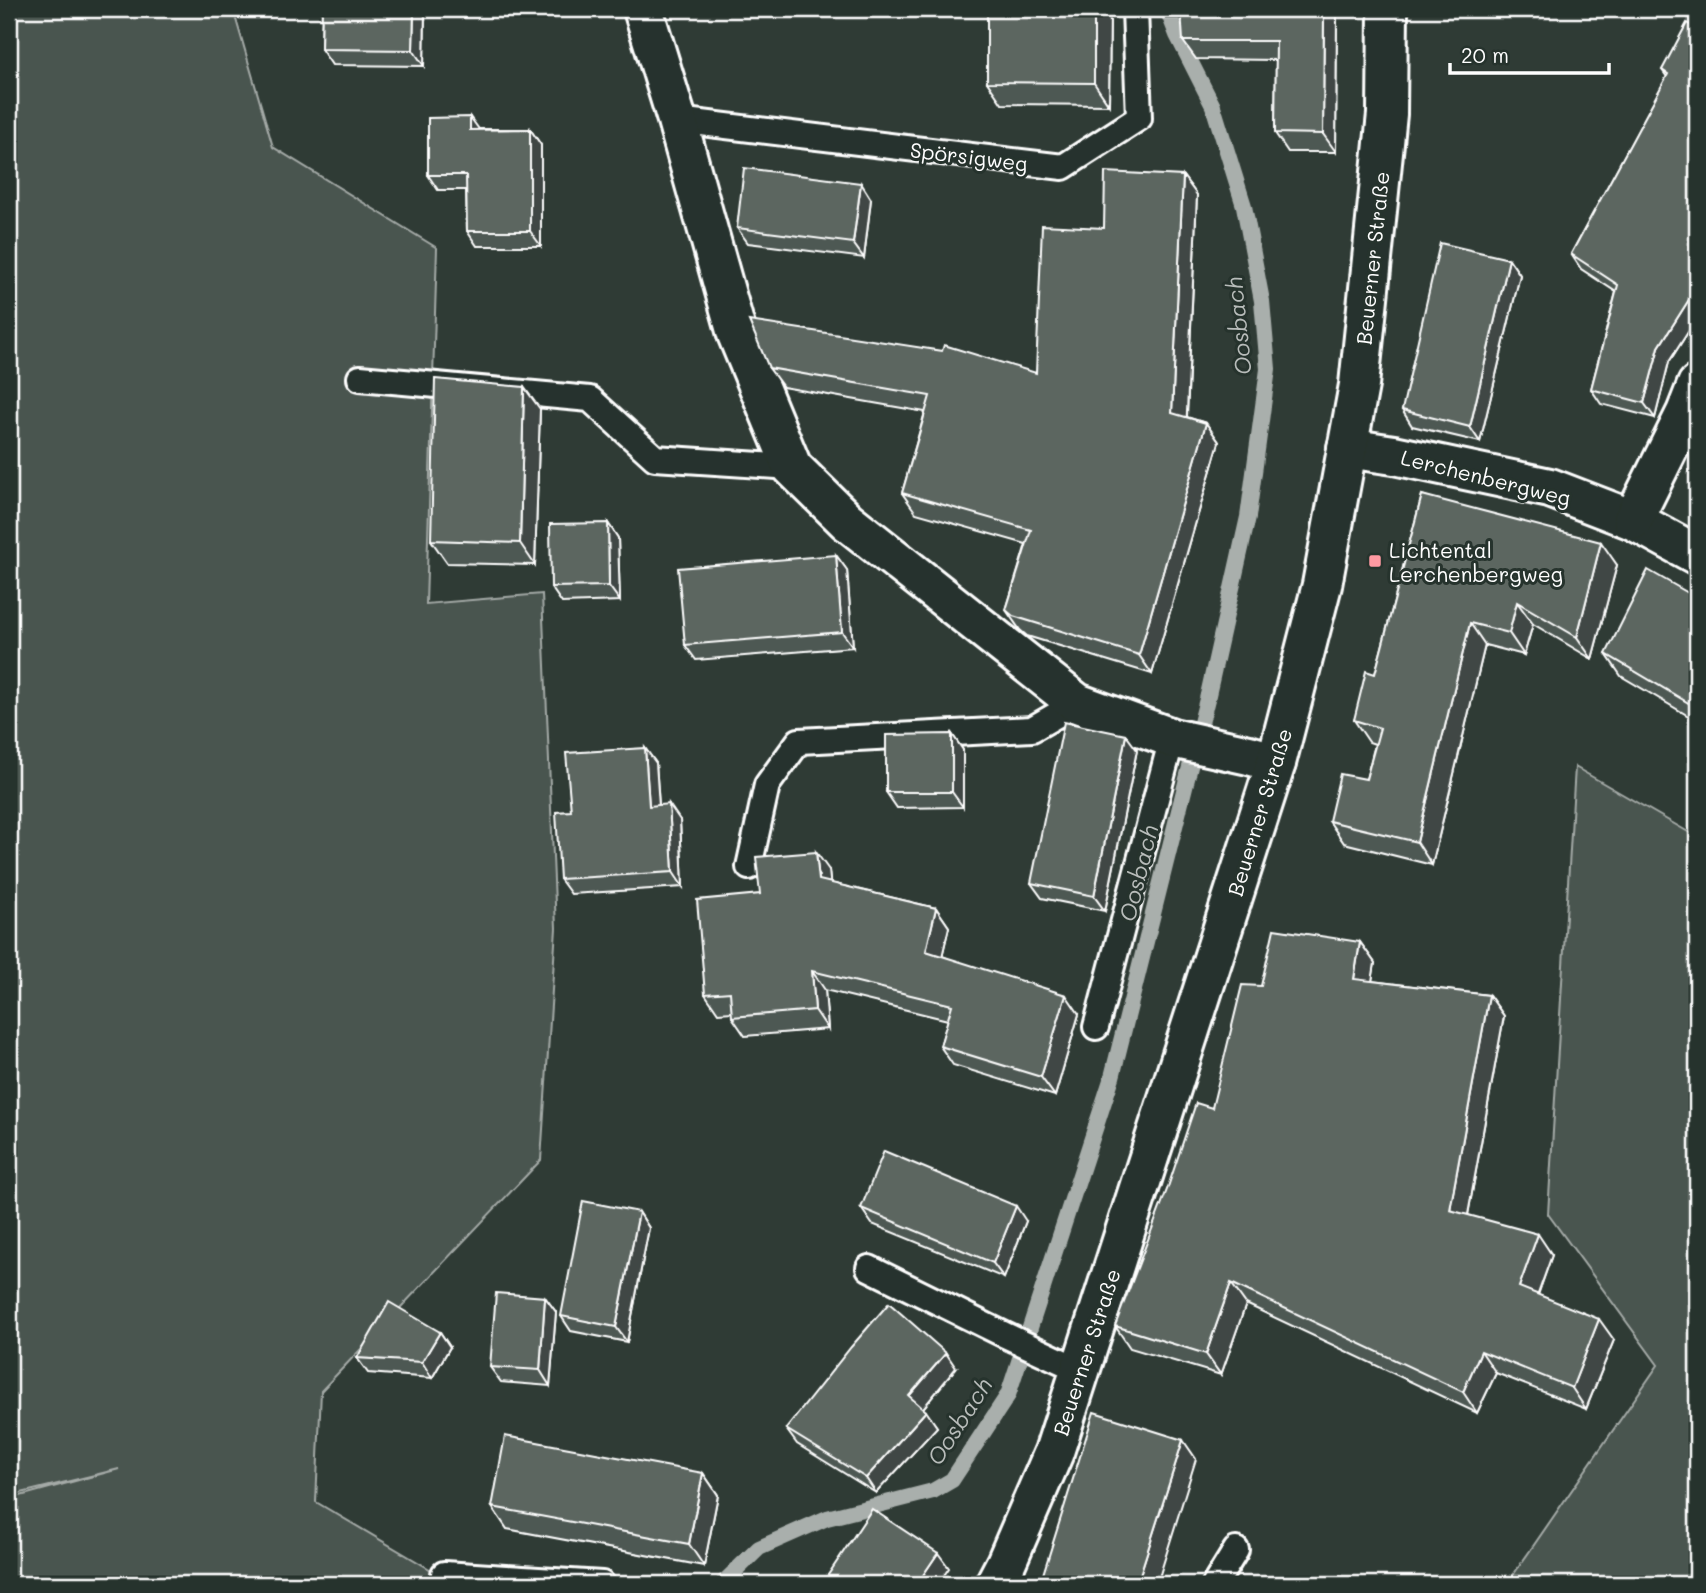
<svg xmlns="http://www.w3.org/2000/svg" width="1706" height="1593" viewBox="0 0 1706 1593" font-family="Mali,sans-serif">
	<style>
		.green { fill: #4a544f; stroke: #a4aaa7; stroke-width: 2 }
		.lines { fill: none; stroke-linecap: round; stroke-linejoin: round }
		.stream { stroke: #a9afac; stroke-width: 16 }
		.service-casing { stroke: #fff; stroke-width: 30 }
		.minor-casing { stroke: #fff; stroke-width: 44 }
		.secondary-casing { stroke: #fff; stroke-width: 44 }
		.service { stroke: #26332d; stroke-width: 24 }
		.minor { stroke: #26332d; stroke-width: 38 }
		.secondary { stroke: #26332d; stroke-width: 38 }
		.wall { fill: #4e5853; stroke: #fff; stroke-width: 2 }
		.shaded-wall { fill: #404744; stroke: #fff; stroke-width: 2 }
		.building { fill: #5b6661; stroke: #fff; stroke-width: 2 }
		.poi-dot { fill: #ff9aa2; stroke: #26332d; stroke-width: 2.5 }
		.labels { text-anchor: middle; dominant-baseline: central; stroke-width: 6; stroke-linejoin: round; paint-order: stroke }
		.street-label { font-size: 21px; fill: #fff; stroke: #26332d }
		.poi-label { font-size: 21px; fill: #fff; stroke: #26332d; text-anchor: start }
		.water-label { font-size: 23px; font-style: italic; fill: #b8bcba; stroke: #26332d }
	</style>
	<rect width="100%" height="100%" fill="#2f3b35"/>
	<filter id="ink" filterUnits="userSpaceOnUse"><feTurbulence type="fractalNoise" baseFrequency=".0143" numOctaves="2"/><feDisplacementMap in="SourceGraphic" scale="14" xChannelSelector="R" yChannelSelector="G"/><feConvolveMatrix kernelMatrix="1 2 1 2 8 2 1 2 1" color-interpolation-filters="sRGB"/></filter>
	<g filter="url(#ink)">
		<g class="green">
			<path d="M9 9H233L273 147 437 248 426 604 542 594 556 928 541 1160 321 1391 316 1502 455 1584H9V1499L119 1469 9 1496Z"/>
			<path d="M1575 767 1697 837V1584H1507L1658 1365 1548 1214Z"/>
		</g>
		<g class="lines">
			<path class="stream" d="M722 1584 759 1548 827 1518 933 1491 952 1480 1008 1395 1112 1077 1208 695 1248 517 1268 369 1262 301 1244 206 1213 106 1177 35 1167 9"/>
			<defs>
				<g id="service">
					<path d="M677 120 1063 167 1139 118 1135 9"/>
					<path d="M360 378 590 399 655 458 792 467"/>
					<path d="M749 867 767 785 799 741 1032 729 1077 703"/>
					<path d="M1096 1027 1172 738"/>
					<path d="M869 1268 1005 1335 1080 1370"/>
					<path d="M444 1574 602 1584"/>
					<path d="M1215 1584 1236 1550"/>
				</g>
				<g id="minor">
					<path d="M643 9 677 120 737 334 792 467 847 521 1077 703 1172 738 1249 755 1276 763"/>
					<path d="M1347 448 1394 455 1550 488 1633 520 1697 555"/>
					<path d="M1633 520 1686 413 1697 385"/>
				</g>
				<path id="secondary" d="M995 1584 1006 1563 1054 1452 1276 763 1322 585 1359 385 1387 114 1388 9"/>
			</defs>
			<use href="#service" class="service-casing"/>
			<use href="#minor" class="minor-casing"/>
			<use href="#secondary" class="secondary-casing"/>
			<use href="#service" class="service"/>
			<use href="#minor" class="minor"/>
			<use href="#secondary" class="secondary"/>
		</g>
		<g class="wall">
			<path d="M322 9H425L424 66 332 65 321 49Z"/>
			<path d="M1110 9 1109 105 1002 104 987 82Z"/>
			<path d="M1337 9 1336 152H1288L1275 133 1276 60 1196 59 1183 41Z"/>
			<path d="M1697 29V318L1669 362 1655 418 1601 404 1591 389 1616 292 1581 269 1571 254 1667 77 1662 70Z"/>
			<path d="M479 129H530L541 145V246H477L467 231 466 190H438L428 175Z"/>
			<path d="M1183 176 1197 195 1187 417 1206 423 1219 442 1152 674 1027 636 1020 630 1006 610 1026 544 916 513 902 493 925 412 783 387 769 368 1036 373 1104 228Z"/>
			<path d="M871 199 864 258 748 243 737 228Z"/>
			<path d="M1509 259 1520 275 1480 442 1412 426 1402 410Z"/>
			<path d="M540 409 535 565 447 563 431 540Z"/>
			<path d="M1422 495 1617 565 1592 659 1533 624 1524 655 1485 645 1432 865 1344 843 1329 821 1366 779 1375 744 1369 742 1354 720 1375 674Z"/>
			<path d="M608 523 618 538 620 601 562 603 551 587Z"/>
			<path d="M836 555 847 570 853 647 696 660 685 645Z"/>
			<path d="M1697 598V721L1621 676 1606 654Z"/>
			<path d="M952 734 963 750V807L897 808 886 792Z"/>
			<path d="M645 748 656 763 659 805 680 820 683 887 571 894 560 879 571 811Z"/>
			<path d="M1137 750 1105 911 1042 898 1031 883Z"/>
			<path d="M829 870 830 883 936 908 949 927 942 956 1079 1014 1055 1096 953 1065 940 1046 948 1020 825 990 828 1029 745 1036 732 1017V1012L718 1013 705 994 760 894Z"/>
			<path d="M1360 942 1375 963 1372 981 1489 995 1504 1016 1468 1215 1552 1255 1538 1295 1614 1340 1586 1409 1496 1373 1477 1413 1246 1304 1221 1375 1130 1348 1115 1326 1212 1108 1261 986Z"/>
			<path d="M861 1208 1026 1221 1004 1278 872 1224Z"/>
			<path d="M639 1212 649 1228 627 1342 571 1331 561 1316Z"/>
			<path d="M545 1297 556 1312 550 1386 501 1382 490 1367Z"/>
			<path d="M440 1332 450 1347 432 1378 368 1373 357 1358Z"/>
			<path d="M956 1368 923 1408 937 1427 876 1493 797 1444 786 1429Z"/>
			<path d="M703 1473 718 1495 704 1566 507 1529 492 1507Z"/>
		</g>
		<g class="shaded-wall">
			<path d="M414 9H425L424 66 413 50Z"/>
			<path d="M1094 9H1110L1109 105 1094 83Z"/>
			<path d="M1324 9H1337L1336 152 1323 134Z"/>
			<path d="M470 117 481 132 470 130Z"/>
			<path d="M530 129 541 145V246L530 231Z"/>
			<path d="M1183 176 1197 195 1186 433 1172 413Z"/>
			<path d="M861 183 871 199 864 258 853 243Z"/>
			<path d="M1509 259 1520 275 1480 442 1470 427Z"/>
			<path d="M1697 287V318L1669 362 1655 418 1644 403 1659 347Z"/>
			<path d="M524 387 540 409 535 565 520 543Z"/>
			<path d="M1206 423 1219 442 1152 674 1139 655Z"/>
			<path d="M608 523 618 538 620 601 609 586Z"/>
			<path d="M1601 542 1617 565 1592 659 1577 637Z"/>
			<path d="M836 555 847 570 853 647 842 632Z"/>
			<path d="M1517 602 1533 624 1524 655 1509 633Z"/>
			<path d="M1470 623 1485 645 1432 865 1417 842Z"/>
			<path d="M952 734 963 750V807L952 792Z"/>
			<path d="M1126 735 1137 750 1105 911 1094 896Z"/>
			<path d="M645 748 656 763 660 821 649 806Z"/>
			<path d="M669 804 680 820 683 887 673 872Z"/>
			<path d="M816 852 829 870 832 899 819 880Z"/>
			<path d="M936 908 949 927 939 970 926 951Z"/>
			<path d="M1360 942 1375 963 1369 1000 1354 979Z"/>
			<path d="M812 971 825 990 828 1029 815 1010Z"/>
			<path d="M1066 995 1079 1014 1055 1096 1041 1077Z"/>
			<path d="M1489 995 1504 1016 1465 1231 1450 1210Z"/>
			<path d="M1016 1206 1026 1221 1004 1278 993 1263Z"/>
			<path d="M639 1212 649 1228 627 1342 616 1327Z"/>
			<path d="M1538 1234 1552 1255 1533 1308 1519 1287Z"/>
			<path d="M1231 1283 1246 1304 1221 1375 1206 1354Z"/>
			<path d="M545 1297 556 1312 550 1386 540 1370Z"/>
			<path d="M1599 1319 1614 1340 1586 1409 1572 1388Z"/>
			<path d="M440 1332 450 1347 432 1378 422 1362Z"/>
			<path d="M1481 1351 1496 1373 1477 1413 1463 1392Z"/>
			<path d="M946 1353 956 1368 920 1412 909 1396Z"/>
			<path d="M926 1411 937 1427 876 1493 866 1478Z"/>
			<path d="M1183 1440 1196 1459 1157 1584H1137Z"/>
			<path d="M703 1473 718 1495 704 1566 689 1544Z"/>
			<path d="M938 1553 949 1568 938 1584H917Z"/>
		</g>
		<g class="building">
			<path d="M322 9H414L413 50 321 49Z"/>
			<path d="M987 9H1094V83L987 82Z"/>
			<path d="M1181 9H1324L1323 134 1275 133 1276 41H1183Z"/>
			<path d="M1687 23 1697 29V287L1659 347 1644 403 1591 389 1618 285 1571 254 1668 74 1662 70Z"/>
			<path d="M470 117V130L530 129V231H467L466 175H428V118Z"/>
			<path d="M744 168 861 183 853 243 737 228Z"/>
			<path d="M1105 172 1183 176 1172 413 1206 423 1139 655 1013 616 1006 610 1031 530 902 493 930 396 769 368 749 321 942 351 944 345 1036 373 1042 225 1104 228Z"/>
			<path d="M1440 243 1509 259 1470 427 1402 410Z"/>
			<path d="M435 379 524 387 520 543 431 540Z"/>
			<path d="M1422 495 1601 542 1577 637 1517 602 1509 633 1470 623 1417 842 1329 821 1340 774 1366 779 1380 728 1354 720 1366 671 1375 674Z"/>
			<path d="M608 523 609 586 551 587 550 524Z"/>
			<path d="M836 555 842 632 685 645 678 568Z"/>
			<path d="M1648 570 1697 598V708L1606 654Z"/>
			<path d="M1064 722 1126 735 1094 896 1031 883Z"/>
			<path d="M952 734V792H886V735Z"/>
			<path d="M645 748 649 806 669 804 673 872 560 879 556 812 571 811 566 753Z"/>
			<path d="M816 852 819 880 936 908 926 951 1066 995 1041 1077 940 1046 952 1005 812 971 815 1010 732 1017 730 992 705 994 697 900 760 894 756 857Z"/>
			<path d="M1274 929 1360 942 1354 979 1489 995 1450 1210 1538 1234 1519 1287 1599 1319 1572 1388 1481 1351 1463 1392 1231 1283 1206 1354 1115 1326 1168 1187 1196 1103 1212 1108 1242 985 1261 986Z"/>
			<path d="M884 1151 1016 1206 993 1263 861 1208Z"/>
			<path d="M583 1201 639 1212 616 1327 561 1316Z"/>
			<path d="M496 1293 545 1297 540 1370 490 1367Z"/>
			<path d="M389 1302 440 1332 422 1362 357 1358Z"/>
			<path d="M889 1303 946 1353 909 1396 926 1411 866 1478 786 1429 851 1347Z"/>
			<path d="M1094 1412 1183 1440 1137 1584H1040Z"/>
			<path d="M505 1436 703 1473 689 1544 492 1507Z"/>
			<path d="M872 1509 938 1553 917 1584H822Z"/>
		</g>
	</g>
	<rect class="poi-dot" x="1368" y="554" width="14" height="14" rx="3.5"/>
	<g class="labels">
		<g class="street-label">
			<text transform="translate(969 156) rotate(7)">Spörsigweg</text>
			<text transform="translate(1372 258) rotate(-84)">Beuerner Straße</text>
			<text transform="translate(1486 477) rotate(14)">Lerchenbergweg</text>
			<text transform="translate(1259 812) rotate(-73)">Beuerner Straße</text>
			<text transform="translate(1086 1352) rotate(-72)">Beuerner Straße</text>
		</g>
		<g class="poi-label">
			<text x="1389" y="549">Lichtental<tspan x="1389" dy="24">Lerchenbergweg</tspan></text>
		</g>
		<g class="water-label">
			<text transform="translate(1238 326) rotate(-96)">Oosbach</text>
			<text transform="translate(1138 873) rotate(-76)">Oosbach</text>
			<text transform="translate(959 1421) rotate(-57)">Oosbach</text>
		</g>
	</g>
	<rect width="1706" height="1593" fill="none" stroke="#26332d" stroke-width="35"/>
	<rect x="18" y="18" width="1671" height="1558" fill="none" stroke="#fff" stroke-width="2.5" filter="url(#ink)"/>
	<path d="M1450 63v10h159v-10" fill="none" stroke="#ffffff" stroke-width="3.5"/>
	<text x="1461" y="63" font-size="21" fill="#ffffff" stroke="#26332d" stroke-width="5" paint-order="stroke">20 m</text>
</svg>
